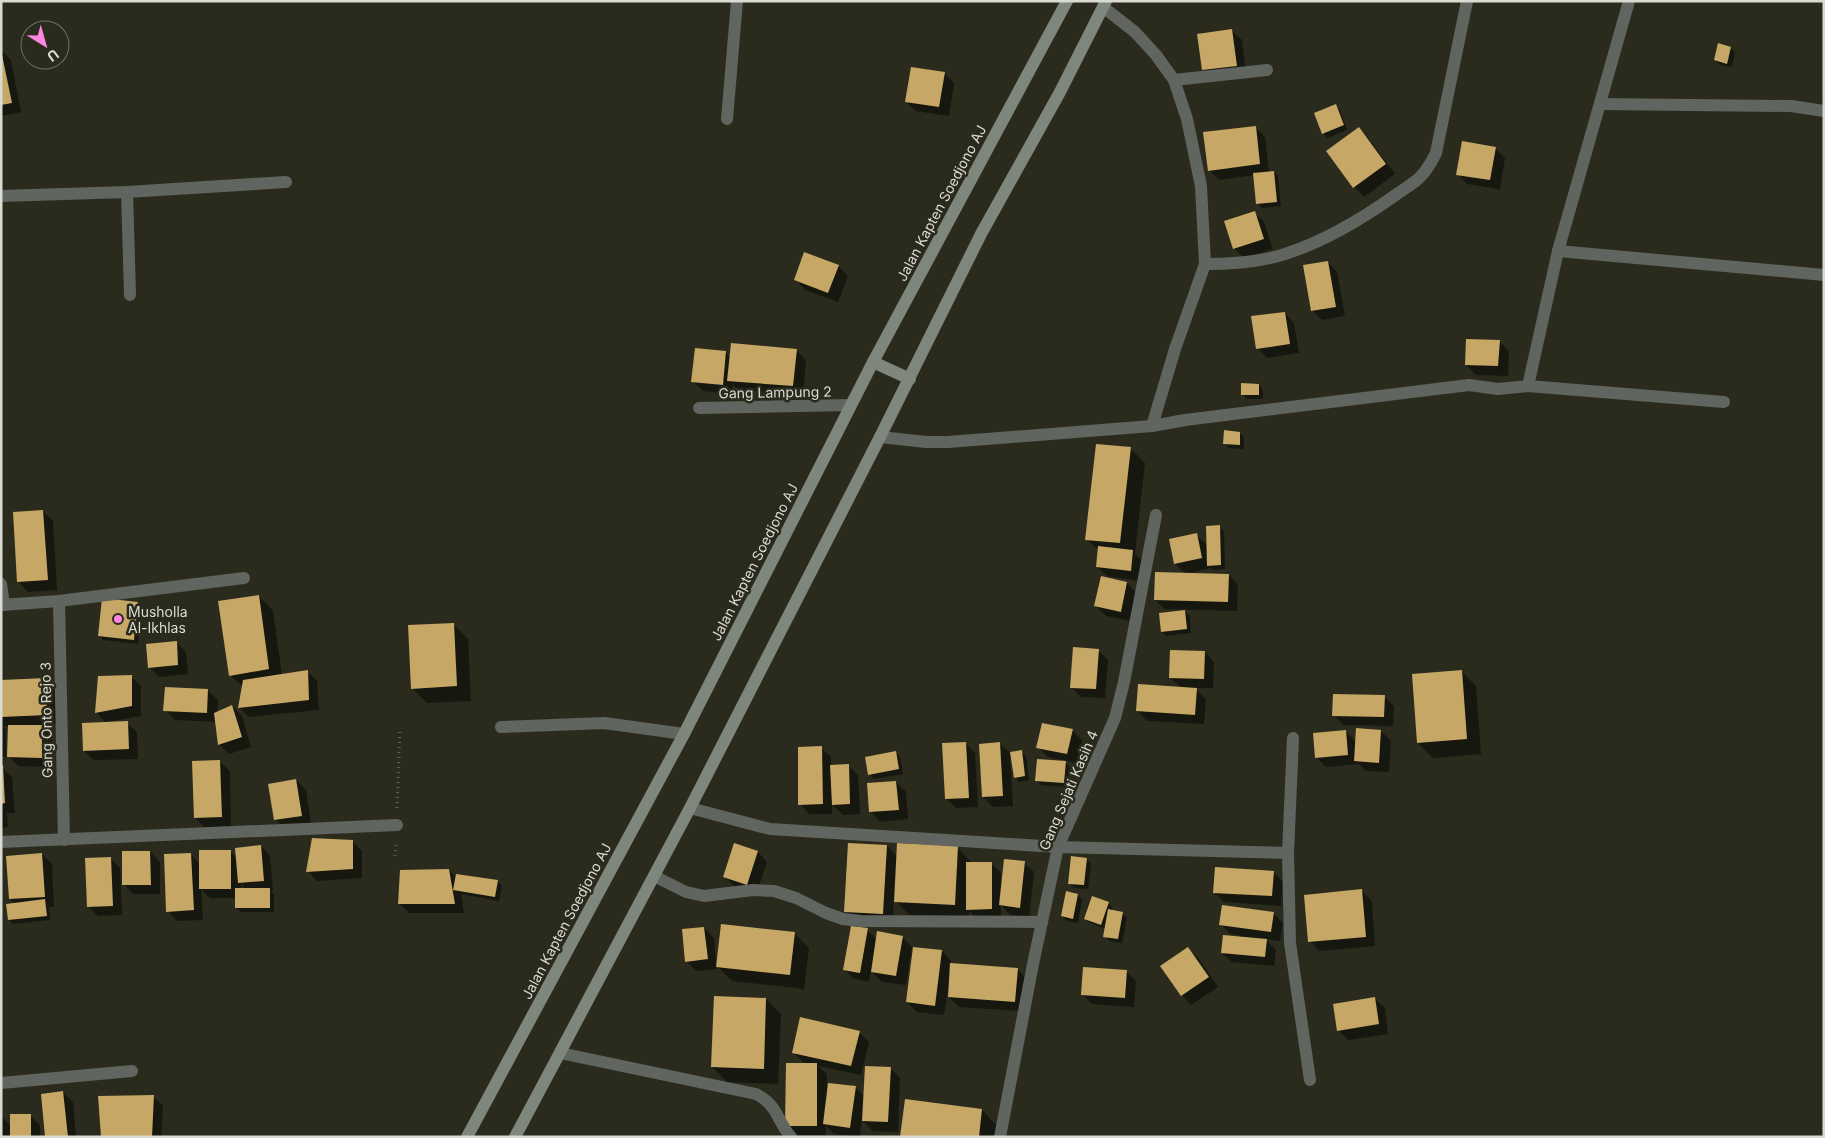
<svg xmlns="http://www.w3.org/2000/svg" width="1825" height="1138" viewBox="0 0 1825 1138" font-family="Inter,sans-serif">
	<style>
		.shadow { fill: #0007; fill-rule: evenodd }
		.building { fill: #c6a765 }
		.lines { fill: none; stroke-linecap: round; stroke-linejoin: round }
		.path { stroke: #626357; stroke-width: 3; stroke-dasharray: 1 4; stroke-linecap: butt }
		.street { stroke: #61655f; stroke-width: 12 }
		.secondary { stroke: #7f877d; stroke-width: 12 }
		.poi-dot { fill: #fe85e0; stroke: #2a2b1d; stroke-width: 2 }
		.labels { text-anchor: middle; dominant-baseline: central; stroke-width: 5; stroke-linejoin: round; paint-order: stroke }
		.street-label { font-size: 14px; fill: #dadbd2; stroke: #2a2b1d }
		.poi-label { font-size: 14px; fill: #dadbd2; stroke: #2a2b1d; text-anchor: start }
	</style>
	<rect width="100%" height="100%" fill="#2a2b1d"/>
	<g class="shadow">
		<path d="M1232 31 1242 40 1246 75 1213 79 1203 70Z"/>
		<path d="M1731 48 1735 52 1732 67 1720 65 1715 60Z"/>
		<path d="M1 50 11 60 21 112 1 116Z"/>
		<path d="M944 73 954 83 949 116 916 111 906 102Z"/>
		<path d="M1335 106 1340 110 1347 130 1327 138 1323 133Z"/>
		<path d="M1255 127 1265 137 1269 172H1274L1278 176 1281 206 1262 208 1257 203 1255 175 1219 180 1209 170Z"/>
		<path d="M1359 129 1368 138 1395 174 1364 197 1354 187 1327 151Z"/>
		<path d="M1495 148 1505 158 1500 189 1467 184 1458 174Z"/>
		<path d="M1254 212 1264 222 1273 249 1244 258 1234 248Z"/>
		<path d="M1328 262 1337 272 1345 316 1322 320 1313 311Z"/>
		<path d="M838 266 848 276 838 302 805 290 796 280Z"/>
		<path d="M1285 313 1294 323 1299 353 1267 358 1257 348Z"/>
		<path d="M1499 341 1509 351 1508 376 1476 375 1466 365Z"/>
		<path d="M796 350 806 360 803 396 739 390 733 384 732 394 703 391 693 381 725 352 731 358Z"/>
		<path d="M1259 385 1263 390V399H1247L1242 394Z"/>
		<path d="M1240 433 1244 437V449L1229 448 1224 443Z"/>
		<path d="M1130 448 1145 463 1135 554 1143 561 1140 581 1107 576 1097 567 1099 551 1087 539Z"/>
		<path d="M43 512 53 521 57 590 28 592 19 582Z"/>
		<path d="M1219 527 1224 531 1225 569 1213 570 1211 568 1186 574 1175 564 1196 535 1208 546Z"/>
		<path d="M1229 575 1238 585 1237 611 1165 609 1155 600Z"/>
		<path d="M1127 583 1136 593 1131 621 1106 616 1096 606Z"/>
		<path d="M259 596 273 611 282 675 307 671 317 681 319 710 249 717 239 707 243 687 230 675Z"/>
		<path d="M138 603 142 608 138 644 103 640 99 635Z"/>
		<path d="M1184 610 1190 616 1191 633 1166 636 1162 631Z"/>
		<path d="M453 624 468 639 471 701 427 703 412 688Z"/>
		<path d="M176 642 186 652 188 674 159 677 149 667Z"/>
		<path d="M1098 650 1108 660 1105 698 1081 697 1071 687Z"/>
		<path d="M1205 652 1214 662 1213 688H1195L1206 699 1204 724 1147 721 1138 711 1181 688 1170 677Z"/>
		<path d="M1461 671 1476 686 1481 754 1433 758 1418 743Z"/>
		<path d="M131 677 141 686V716L107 722V723H127L137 732 138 759 94 760 84 751 107 724 96 712Z"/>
		<path d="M45 680 55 690 56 724 41 725 52 736 51 767 18 766 9 756V726L3 727 6 729V757H1V681Z"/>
		<path d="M208 691 218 700 217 713 232 706 242 716 251 747 229 754 219 744 217 722 175 720 165 710Z"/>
		<path d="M1384 697 1394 706 1393 726 1343 725 1334 715Z"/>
		<path d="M1072 730 1082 740 1077 763 1048 757 1038 747Z"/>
		<path d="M1381 731 1391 741 1389 772 1365 771 1359 764 1326 767 1316 757 1346 732 1356 742Z"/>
		<path d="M965 743 975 753 978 807 956 808 946 799Z"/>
		<path d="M1000 744 1010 753 1021 752 1026 756 1029 780 1019 782 1015 777 1012 758H1010L1013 806 993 807 983 797Z"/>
		<path d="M821 748 831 757V766L848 765 858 775 860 814 843 815 832 804V814H809L800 804Z"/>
		<path d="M895 752 900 757 903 774 874 779 870 774Z"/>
		<path d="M220 762 230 771 231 826 205 828 195 818Z"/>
		<path d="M1065 762 1070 767 1068 787 1041 785 1036 780Z"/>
		<path d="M1 767 12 777 15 813H5L7 815 8 827 1 828Z"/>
		<path d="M296 780 306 790 311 825 285 829 275 819Z"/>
		<path d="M896 782 906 792 908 819 880 822 871 812Z"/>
		<path d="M352 841 362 851V878L317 881 308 871Z"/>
		<path d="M261 846 270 856 273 890 270 891 274 894V912H241L236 908V898H210L201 889 203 920 177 921 168 911 190 854 200 864 231 852 237 858ZM241 884 246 890H241Z"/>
		<path d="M887 846 898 857 957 847 972 863H991L1001 873V881L1024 863 1034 872 1029 917 1010 915 1001 905V919H977L969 911V919L910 916 894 899 892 923 855 921 845 911Z"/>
		<path d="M150 852 160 862V894H133L124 884Z"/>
		<path d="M758 852 767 862 756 894 734 886 724 876Z"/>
		<path d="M42 854 52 864 54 907H49L50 920 13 924 9 919 15 904 10 899Z"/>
		<path d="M110 858 120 868 122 915 98 916 89 907Z"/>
		<path d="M1087 859 1091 864 1088 889 1074 888 1069 883Z"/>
		<path d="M449 870 457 878 497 881 502 886 499 901 461 894 464 913H409L399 903Z"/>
		<path d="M1273 872 1283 882 1281 906 1224 902 1214 892Z"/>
		<path d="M1362 891 1372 901 1375 946 1319 951 1310 941Z"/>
		<path d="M1078 895 1082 899 1078 923 1067 921 1062 916Z"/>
		<path d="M1108 903 1112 907 1111 911 1122 913 1127 918 1122 943 1109 941 1105 936 1106 929 1090 923 1085 918Z"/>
		<path d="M1273 913 1283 923 1280 941 1265 939 1276 950 1274 966 1232 962 1222 953 1240 938V935L1230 934 1221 924Z"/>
		<path d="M704 928 714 938 716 964 794 933 809 948 804 989 732 981 717 966V969L696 971 686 961Z"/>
		<path d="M867 930 877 940 902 937 912 947 906 985 882 982 871 971 869 982 854 979 844 969Z"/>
		<path d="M1188 949 1198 958 1218 987 1191 1005 1182 995Z"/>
		<path d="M942 951 951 961V964L1017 969 1027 979 1024 1011 959 1007 949 997 950 989H948L944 1015 917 1012 907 1002Z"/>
		<path d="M1126 971 1136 981 1134 1007 1092 1004 1082 994Z"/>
		<path d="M766 999 781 1014 778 1084 727 1082 712 1067Z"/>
		<path d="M1375 999 1385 1008 1388 1034 1348 1040 1338 1030Z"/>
		<path d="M859 1032 869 1042 861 1075 818 1066 827 1074V1094L855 1087 865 1097 890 1068 900 1078 898 1132 873 1131 862 1120 860 1137 834 1134 826 1126V1135H796L786 1126 805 1064 793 1052Z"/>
		<path d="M63 1093 73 1102 76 1137H47Z"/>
		<path d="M153 1096 163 1106 161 1137H102Z"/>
		<path d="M982 1110 996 1125 995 1137H902Z"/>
		<path d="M30 1115 40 1125V1137H1V1116L11 1126Z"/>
	</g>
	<g class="building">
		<path d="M1232 29 1237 66 1202 70 1197 34Z"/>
		<path d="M1718 43 1731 47 1727 64 1714 60Z"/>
		<path d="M1 50 12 103 1 105Z"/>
		<path d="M911 67 945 72 939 107 905 102Z"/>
		<path d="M1336 104 1344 125 1322 134 1314 113Z"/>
		<path d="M1256 126 1260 164 1208 171 1203 132Z"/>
		<path d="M1359 127 1386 164 1353 188 1326 151Z"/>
		<path d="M1462 141 1496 147 1490 180 1456 175Z"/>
		<path d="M1274 171 1277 202 1256 204 1253 173Z"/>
		<path d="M1255 211 1264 239 1233 249 1224 221Z"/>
		<path d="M804 252 839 265 828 293 794 280Z"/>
		<path d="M1328 261 1336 307 1311 311 1303 265Z"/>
		<path d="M1285 312 1290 344 1256 349 1251 316Z"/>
		<path d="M1466 339 1500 340 1498 366 1465 365Z"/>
		<path d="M731 343 797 349 793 386 727 381Z"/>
		<path d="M695 348 726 351 723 385 691 382Z"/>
		<path d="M1241 383 1259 384V395H1241Z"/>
		<path d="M1224 430 1240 432V445L1223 444Z"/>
		<path d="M1096 444 1131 447 1120 543 1085 540Z"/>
		<path d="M43 510 48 580 17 582 13 512Z"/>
		<path d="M1220 525 1221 565 1207 566 1206 526Z"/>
		<path d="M1197 533 1202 558 1174 564 1169 539Z"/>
		<path d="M1098 546 1133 550 1131 571 1096 567Z"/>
		<path d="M1155 572 1229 574 1228 602 1154 600Z"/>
		<path d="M1101 576 1127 582 1121 612 1094 606Z"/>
		<path d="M259 595 269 669 229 676 218 601Z"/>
		<path d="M102 598 138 602 134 640 98 636Z"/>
		<path d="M1185 610 1187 629 1161 632 1159 613Z"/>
		<path d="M454 623 457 686 411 689 408 625Z"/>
		<path d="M177 641 178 665 148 668 146 644Z"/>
		<path d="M1073 647 1099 649 1096 689 1070 688Z"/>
		<path d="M1170 650 1205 651 1204 679 1169 678Z"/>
		<path d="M308 670 309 700 238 708 243 680Z"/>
		<path d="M1462 670 1467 739 1417 743 1412 674Z"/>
		<path d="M132 675V706L95 713 98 676Z"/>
		<path d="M46 678 47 715 1 717V680Z"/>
		<path d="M1138 684 1197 688 1195 715 1136 711Z"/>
		<path d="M165 687 208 689 207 713 163 711Z"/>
		<path d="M1333 694 1385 695 1384 717 1332 716Z"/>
		<path d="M232 705 242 737 218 745 214 713Z"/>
		<path d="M128 721 129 749 83 751 82 723Z"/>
		<path d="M1042 723 1073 729 1067 754 1036 748Z"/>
		<path d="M8 725H42V758L7 757Z"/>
		<path d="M1356 728 1381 730 1379 763 1354 761Z"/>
		<path d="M1346 730 1348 755 1315 758 1313 733Z"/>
		<path d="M966 742 969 798 945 799 942 743Z"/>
		<path d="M1000 742 1003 796 982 797 979 744Z"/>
		<path d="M822 746 823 804 798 805V747Z"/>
		<path d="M1022 750 1025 776 1014 778 1010 752Z"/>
		<path d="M896 751 899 769 868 775 865 757Z"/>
		<path d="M1037 759 1066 761 1064 783 1035 781Z"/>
		<path d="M220 760 222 817 194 818 192 761Z"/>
		<path d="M849 764 850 804 832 805 830 765Z"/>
		<path d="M1 765H3L5 803 1 804Z"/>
		<path d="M296 779 302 816 274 820 268 784Z"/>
		<path d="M896 781 899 810 869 812 867 783Z"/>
		<path d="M312 838 353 840V869L306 872Z"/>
		<path d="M734 843 758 851 747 885 723 877Z"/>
		<path d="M848 843 887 845 883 914 844 912Z"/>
		<path d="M897 843 958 846 955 905 894 902Z"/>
		<path d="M261 845 264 881 238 883 235 848Z"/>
		<rect x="199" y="850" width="32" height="39"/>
		<path d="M122 851H150L151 885H122Z"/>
		<path d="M42 853 45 897 9 899 6 856Z"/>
		<path d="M191 853 194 910 166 912 164 854Z"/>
		<path d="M1071 856 1087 858 1084 885 1068 884Z"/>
		<path d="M111 857 113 906 87 907 85 858Z"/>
		<path d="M1004 859 1025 861 1020 908 999 905Z"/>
		<path d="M966 862H992V909L966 910Z"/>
		<path d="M1215 867 1274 871 1272 896 1213 893Z"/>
		<path d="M449 869 455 904H398L400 870Z"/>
		<path d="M456 874 498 880 495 897 453 890Z"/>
		<rect x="235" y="888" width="35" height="20"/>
		<path d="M1362 889 1366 937 1308 942 1304 895Z"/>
		<path d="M1066 891 1078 894 1073 919 1061 916Z"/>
		<path d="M1092 896 1109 902 1101 925 1084 919Z"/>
		<path d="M45 899 47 916 8 920 6 904Z"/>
		<path d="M1222 905 1274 912 1271 932 1219 925Z"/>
		<path d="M1108 909 1123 912 1118 939 1103 937Z"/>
		<path d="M721 924 795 932 790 975 716 967Z"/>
		<path d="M851 926 868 928 860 973 843 970Z"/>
		<path d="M704 927 708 959 685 962 682 929Z"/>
		<path d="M877 931 903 936 896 976 871 972Z"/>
		<path d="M1223 935 1267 939 1265 957 1221 953Z"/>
		<path d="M913 947 942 950 935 1006 906 1002Z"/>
		<path d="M1188 947 1209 977 1181 996 1160 966Z"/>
		<path d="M950 963 1018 968 1015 1002 948 997Z"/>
		<path d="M1083 967 1127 970 1125 998 1081 995Z"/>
		<path d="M714 996 766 998 764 1069 711 1067Z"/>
		<path d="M1375 997 1379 1024 1337 1031 1333 1004Z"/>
		<path d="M800 1017 860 1031 851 1066 792 1053Z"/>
		<path d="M786 1063H817V1126H785Z"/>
		<path d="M865 1066 891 1067 888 1122 862 1121Z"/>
		<path d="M828 1083 856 1086 850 1128 823 1124Z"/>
		<path d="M63 1091 68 1137H45L41 1094Z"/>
		<path d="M154 1095 152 1137H101L98 1096Z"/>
		<path d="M905 1099 982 1109 979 1137H900Z"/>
		<rect x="10" y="1114" width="21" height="23"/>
	</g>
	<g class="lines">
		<g class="path">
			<path d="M397 808 400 728"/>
			<path d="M395 856 396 844"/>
		</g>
		<g class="street">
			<path d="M1103 7 1135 32 1156 55 1174 80 1187 119 1201 186 1205 264 1175 349 1152 426"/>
			<path d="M1174 80 1267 70"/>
			<path d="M1600 104 1791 106 1824 111"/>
			<path d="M727 119 737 1"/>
			<path d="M127 192 130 295"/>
			<path d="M1 196 127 192 286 182"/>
			<path d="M1558 251 1824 275"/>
			<path d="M1205 264C1231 264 1260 262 1285 254 1326 241 1362 219 1397 194 1405 188 1415 183 1421 176 1428 169 1432 161 1436 153L1467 1"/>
			<path d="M1528 386 1558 251 1629 1"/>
			<path d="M699 408 850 405"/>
			<path d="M880 437 926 442H948L1152 426 1185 420 1469 385 1498 389 1528 386 1724 402"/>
			<path d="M1 584 4 605"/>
			<path d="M59 601 64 840"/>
			<path d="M1 605 59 601 244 578"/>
			<path d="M501 727 604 723 684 734"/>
			<path d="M1293 738 1288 853 1290 943 1310 1080"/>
			<path d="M690 808 770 829 1058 847 1288 853"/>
			<path d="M1 842 397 825"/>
			<path d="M654 876 686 892 704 896 753 890 774 891 796 898 826 913 843 919 861 921 1042 922"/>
			<path d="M560 1053 756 1094C779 1106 776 1120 791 1137"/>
			<path d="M1 1083 132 1071"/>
			<path d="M1000 1137 1033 964 1058 847 1115 718 1124 682 1156 515"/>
		</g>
		<g class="secondary">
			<path d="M873 362 910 379"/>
			<path d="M467 1137 684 734 873 362 1067 1"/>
			<path d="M515 1137 690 808 880 437 981 234 1060 92 1106 1"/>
		</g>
	</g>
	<circle class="poi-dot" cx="118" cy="619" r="5"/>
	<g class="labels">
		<g class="street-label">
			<text transform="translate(941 203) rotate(-62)">Jalan Kapten Soedjono AJ</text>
			<text transform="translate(775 392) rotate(-1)">Gang Lampung 2</text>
			<text transform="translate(754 562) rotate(-63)">Jalan Kapten Soedjono AJ</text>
			<text transform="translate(46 720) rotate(-91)">Gang Onto Rejo 3</text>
			<text transform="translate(1068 790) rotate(-67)">Gang Sejati Kasih 4</text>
			<text transform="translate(566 921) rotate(-62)">Jalan Kapten Soedjono AJ</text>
		</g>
		<g class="poi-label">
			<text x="128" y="611">Musholla<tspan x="128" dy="16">Al-Ikhlas</tspan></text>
		</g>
	</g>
	<rect width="1825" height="1138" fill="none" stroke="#dadbd2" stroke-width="5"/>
	<g transform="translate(45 45) rotate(143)"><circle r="24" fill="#2a2b1d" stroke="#707165"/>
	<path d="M0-4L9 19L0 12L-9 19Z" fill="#fe85e0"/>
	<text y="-8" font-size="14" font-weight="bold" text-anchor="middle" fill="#dadbd2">U</text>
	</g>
</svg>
